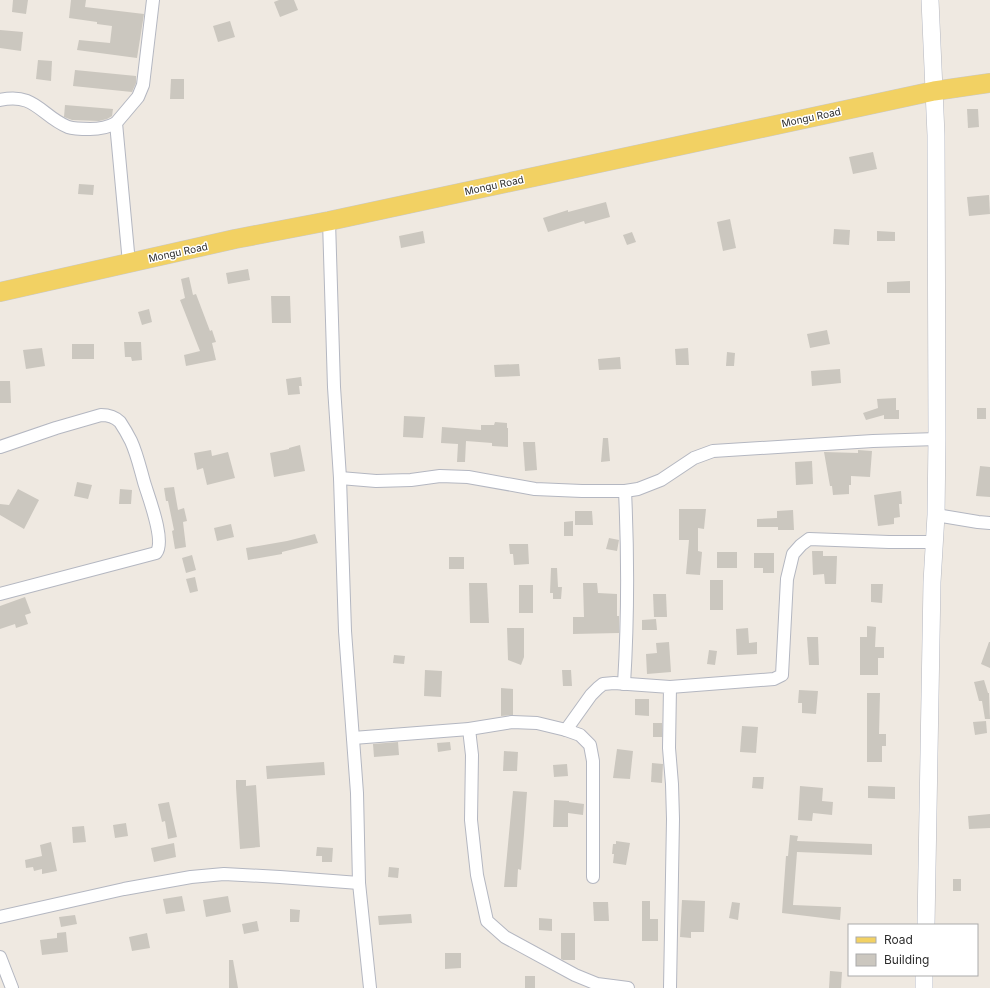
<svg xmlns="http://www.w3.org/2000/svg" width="990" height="988" viewBox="0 0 990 988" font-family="Inter,sans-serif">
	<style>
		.building { fill: #cbc7bf }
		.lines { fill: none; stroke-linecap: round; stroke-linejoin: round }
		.street-casing { stroke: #b4b7c1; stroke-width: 14 }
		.secondary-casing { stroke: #b4b7c1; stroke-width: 18 }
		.primary-casing { stroke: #c9c9c9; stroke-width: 20 }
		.street { stroke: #fff; stroke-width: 12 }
		.secondary { stroke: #fff; stroke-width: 17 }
		.primary { stroke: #f2d163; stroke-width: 19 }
		.labels { text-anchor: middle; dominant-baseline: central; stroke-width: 3; stroke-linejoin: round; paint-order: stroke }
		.street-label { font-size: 10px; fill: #2e2e2e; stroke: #fff }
	</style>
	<rect width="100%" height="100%" fill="#efe9e1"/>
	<g class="building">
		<path d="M13 0H28L26 14 12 12Z"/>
		<path d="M71 0H86L85 7 144 14 137 58 77 50 79 40 110 43 112 26 97 24V22L69 18Z"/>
		<path d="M279 0H294L298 10 280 17 274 2Z"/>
		<path d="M230 21 235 37 218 42 213 26Z"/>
		<path d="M0 30 23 32 21 51 0 48Z"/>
		<path d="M38 60 52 61 51 81 36 79Z"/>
		<path d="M75 70 136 76V83L132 92 73 86Z"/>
		<path d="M171 79H184V99H170Z"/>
		<path d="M65 105 113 109 112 116 107 119 99 121 72 120 64 117Z"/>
		<path d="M967 109H978L979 127 968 128Z"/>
		<path d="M873 152 877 169 853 174 849 157Z"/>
		<path d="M79 184 94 185 93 195 78 194Z"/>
		<path d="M989 195 990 214 969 216 967 197Z"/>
		<path d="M606 202 610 217 585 224 584 221 548 232 543 218 568 210V212Z"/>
		<path d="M730 219 736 248 723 251 717 222Z"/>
		<path d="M834 229 850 230 849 245 833 244Z"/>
		<path d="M423 231 425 243 401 248 399 236Z"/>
		<path d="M877 231 895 232V241H877Z"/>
		<path d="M632 232 636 242 627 245 623 235Z"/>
		<path d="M248 269 250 280 228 284 226 273Z"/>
		<path d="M189 277 193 295 196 294 210 331 212 330 216 342 212 343 216 360 186 366 184 355 200 351 180 300 185 298 181 279Z"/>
		<path d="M910 281V293H887V282Z"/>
		<path d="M271 296H290L291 323H272Z"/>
		<path d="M149 309 152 322 142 325 138 312Z"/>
		<path d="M827 330 830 344 810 348 807 334Z"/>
		<path d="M124 342H141L142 360 132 361 131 357H125Z"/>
		<rect x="72" y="344" width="22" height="15"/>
		<path d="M42 348 45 366 26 369 23 350Z"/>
		<path d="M688 348 689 365H676L675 349Z"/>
		<path d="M727 352 735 353 734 366H726Z"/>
		<path d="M620 357 621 369 599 370 598 359Z"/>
		<path d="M519 364 520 376 495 377 494 365Z"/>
		<path d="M840 369 841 383 812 386 811 371Z"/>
		<path d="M301 377 302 386H299L300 394 288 395 286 379Z"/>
		<path d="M0 381H10L11 403H0Z"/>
		<path d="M896 398V410H899V419H884V415L866 420 863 413 878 408 877 399Z"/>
		<rect x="977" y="408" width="9" height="11"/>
		<path d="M404 416 425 417 423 438 403 437Z"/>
		<path d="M495 422 507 423V428H508V447L492 446V443L466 441 465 462H457L458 444 441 443 442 427 481 430V425H494Z"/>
		<path d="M603 438H608L610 461 601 462Z"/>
		<path d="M523 442H535L537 470 525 471Z"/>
		<path d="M300 445 305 471 274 477 270 453 289 449V448Z"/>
		<path d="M211 450 212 456 228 452 235 478 207 485 203 468 197 470 194 453Z"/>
		<path d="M858 450 872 451 870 477 851 476V485H849V494L833 495 832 486H830L824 452 858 453Z"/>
		<path d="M812 461 813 484 796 485 795 462Z"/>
		<path d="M980 466 990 467V497L976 496Z"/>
		<path d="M77 482 92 485 88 499 74 496Z"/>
		<path d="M174 487 178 510 184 508 187 521 183 522 186 547 175 549 172 531 174 530 168 501H166L164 488Z"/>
		<path d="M18 489 39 500 24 529 0 515V504L9 505Z"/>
		<path d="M120 489 132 490 131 504H119Z"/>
		<path d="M901 491 902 504H899L900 517 894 518V524L878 526 874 495Z"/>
		<path d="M679 509H706L704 529 698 528V551L702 552 700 575 686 574 689 540H679Z"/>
		<path d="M793 510 794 530H778V527H757V519L777 518V511Z"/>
		<path d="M575 511H592L593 525H575Z"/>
		<path d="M573 521V536H564V522Z"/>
		<path d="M231 524 234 537 217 541 214 528Z"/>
		<path d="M315 534 318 543 282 552V554L248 560 246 548 287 541Z"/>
		<path d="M609 538 619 540 617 551 606 549Z"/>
		<path d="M509 544H528L529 564 514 565 513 554H510Z"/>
		<path d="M812 551H823V556H837L836 584H825L824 574 813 575Z"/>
		<rect x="717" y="552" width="20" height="16"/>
		<path d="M754 553H774V573H763V568H754Z"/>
		<path d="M192 555 196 570 186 573 182 558Z"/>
		<rect x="449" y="557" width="15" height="12"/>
		<path d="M551 568H557L558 587H562L561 599H553V593H550Z"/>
		<path d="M195 577 198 591 190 593 186 579Z"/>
		<rect x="710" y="580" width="13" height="30"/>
		<path d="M469 583H487L489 623H470Z"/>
		<path d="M583 583H597L598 593 617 594V616H619V633L573 634V617H584Z"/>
		<path d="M871 584H883L882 603 871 602Z"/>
		<rect x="519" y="585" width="14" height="28"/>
		<path d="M653 594H666L667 617H654Z"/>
		<path d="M25 597 31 613 25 615 28 624 16 628 15 624 0 629V606Z"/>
		<path d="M656 619 657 630H642V620Z"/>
		<path d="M867 626 876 627 875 647H884V658H878V675H860V637H867Z"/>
		<path d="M507 628H524V657L521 665 508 660Z"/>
		<path d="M748 628 749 643 757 642V654L737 655 736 629Z"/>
		<path d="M807 637H818L819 665H809Z"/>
		<path d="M669 642 671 672 647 674 646 654 657 653 656 643Z"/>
		<path d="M989 642H990V668L981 664Z"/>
		<path d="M709 650 717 651 715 665 707 664Z"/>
		<path d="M394 655 405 656 404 664 393 663Z"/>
		<path d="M425 670 442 671 441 697 424 696Z"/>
		<path d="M562 670H571L572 686H563Z"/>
		<path d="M984 680 988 693H989L990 719H985L982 701H979L974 682Z"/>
		<path d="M501 688 513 689V715L501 716Z"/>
		<path d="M799 690 818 691 816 714 802 713V703H798Z"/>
		<path d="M867 693H880L879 734H886V746H882V762H867Z"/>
		<path d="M635 699H649V716L635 715Z"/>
		<path d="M986 721 987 733 975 735 973 722Z"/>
		<rect x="653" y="723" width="9" height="14"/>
		<path d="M742 726 758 727 756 753 740 752Z"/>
		<path d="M398 742 399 755 374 757 373 744Z"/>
		<path d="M450 742 451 750 438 752 437 743Z"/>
		<path d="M617 749 633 751 630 779 613 778Z"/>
		<path d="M504 751 518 752 517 771H503Z"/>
		<path d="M324 762 325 775 267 779 266 766Z"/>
		<path d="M652 763 663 764 662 783 651 782Z"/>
		<path d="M567 764 568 776 554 777 553 765Z"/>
		<path d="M753 777H764L763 789 752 788Z"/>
		<path d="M236 780H246V786L256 785 260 847 240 849 236 787Z"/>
		<path d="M800 786 823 788 822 801 833 802 832 815 813 813 812 821 798 820Z"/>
		<path d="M868 786 895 787V799L868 798Z"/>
		<path d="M513 791 527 792 524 834 521 870 518 869 517 887H504Z"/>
		<path d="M554 800 569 801V802L584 804 583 815 568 813V827H553Z"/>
		<path d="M169 802 177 837 168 839 165 821 162 822 158 804Z"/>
		<path d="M990 814V828L969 829 968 816Z"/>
		<path d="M126 823 128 836 115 838 113 825Z"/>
		<path d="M84 826 86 842 73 843 72 827Z"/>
		<path d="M790 835 798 836 797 841 872 844V855L797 852 793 905 841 907 840 920 782 913 786 856H788Z"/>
		<path d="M616 841 630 843 626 865 613 863 614 854H612L613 844H616Z"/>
		<path d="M51 842 57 871 42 874V869L34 871 33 867 26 868 25 860 42 856 40 845Z"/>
		<path d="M174 843 176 857 154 862 151 848Z"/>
		<path d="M317 847 333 848 332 862H322V856H316Z"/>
		<path d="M389 867 399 868 398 878 388 877Z"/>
		<rect x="953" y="879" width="8" height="12"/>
		<path d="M182 896 185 911 166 914 163 899Z"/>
		<path d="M228 896 231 912 206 917 203 900Z"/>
		<path d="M682 900 705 901 704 932H691V938L680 937Z"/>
		<path d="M642 901H650V919H658V941H642Z"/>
		<path d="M593 902H608L609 921H594Z"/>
		<path d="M732 902 740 903 738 920 729 918Z"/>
		<path d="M290 909 300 910 299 922H290Z"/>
		<path d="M411 914 412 923 379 925 378 916Z"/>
		<path d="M75 915 77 924 61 927 59 917Z"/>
		<path d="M539 918 552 919V931L539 930Z"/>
		<path d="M257 921 259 931 244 934 242 924Z"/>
		<path d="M66 932 68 952 42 955 40 940 57 938V933Z"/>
		<path d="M147 933 150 948 132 951 129 937Z"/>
		<path d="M561 933H575V960H563L561 959Z"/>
		<path d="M445 953H461V968L445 969Z"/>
		<path d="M229 960H233L238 988H229Z"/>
		<path d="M830 971 842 972 841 988H829Z"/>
		<rect x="525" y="976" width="10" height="12"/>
	</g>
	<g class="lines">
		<defs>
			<g id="street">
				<path d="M0 100C35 92 41 116 68 127 74 129 83 129 90 129 100 129 107 128 116 123"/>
				<path d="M329 221 334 387 340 478 345 631 357 793 359 883 370 988"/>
				<path d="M129 263 116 123 138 97 143 85 153 0"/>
				<path d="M0 447 56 428 101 415C108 415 115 417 120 422 124 428 128 435 131 441 137 454 140 468 144 482 148 496 166 541 156 553L0 594"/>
				<path d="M340 478 376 481 411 480 440 476 468 477 535 489 582 491H625L638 489 661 480 694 458 713 451 873 441 937 439"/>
				<path d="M936 515 978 522 990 523"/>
				<path d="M624 684C628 619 628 555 625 491"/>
				<path d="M670 687 774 679 782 675 787 579 793 554 801 545 809 539 889 542H935"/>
				<path d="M469 729 472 755 471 820 477 875 487 921 505 937 575 975 597 984 628 988"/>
				<path d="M566 730 591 695 598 688 603 684 614 683 670 687 669 748 672 784 673 819 670 988"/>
				<path d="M353 738 469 729 512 722 537 723 566 730 580 735 590 745 593 761V877"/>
				<path d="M0 917 124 889 191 877 224 874 280 877 359 883"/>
				<path d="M0 957 12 988"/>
			</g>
			<g id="secondary">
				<path d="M926 925 932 582 936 515 937 439 936 135 930 0"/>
				<path d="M924 988V975"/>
			</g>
			<path id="primary" d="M0 292 235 239 329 221 934 91 990 83"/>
		</defs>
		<use href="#street" class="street-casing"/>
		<use href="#secondary" class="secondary-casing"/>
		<use href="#primary" class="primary-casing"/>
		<use href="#street" class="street"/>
		<use href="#secondary" class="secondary"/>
		<use href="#primary" class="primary"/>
	</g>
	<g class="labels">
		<g class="street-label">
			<text transform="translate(811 117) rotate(-12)">Mongu Road</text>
			<text transform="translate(494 185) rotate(-12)">Mongu Road</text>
			<text transform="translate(178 252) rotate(-12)">Mongu Road</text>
		</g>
	</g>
	<rect x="848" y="924" width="130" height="52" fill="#ffffff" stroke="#ababab"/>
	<rect x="856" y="937" width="20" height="6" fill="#f2d163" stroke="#ababab"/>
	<text x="884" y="944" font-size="12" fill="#2e2e2e">Road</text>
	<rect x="856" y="954" width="20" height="12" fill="#cbc7bf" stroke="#ababab"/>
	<text x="884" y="964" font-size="12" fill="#2e2e2e">Building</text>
</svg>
